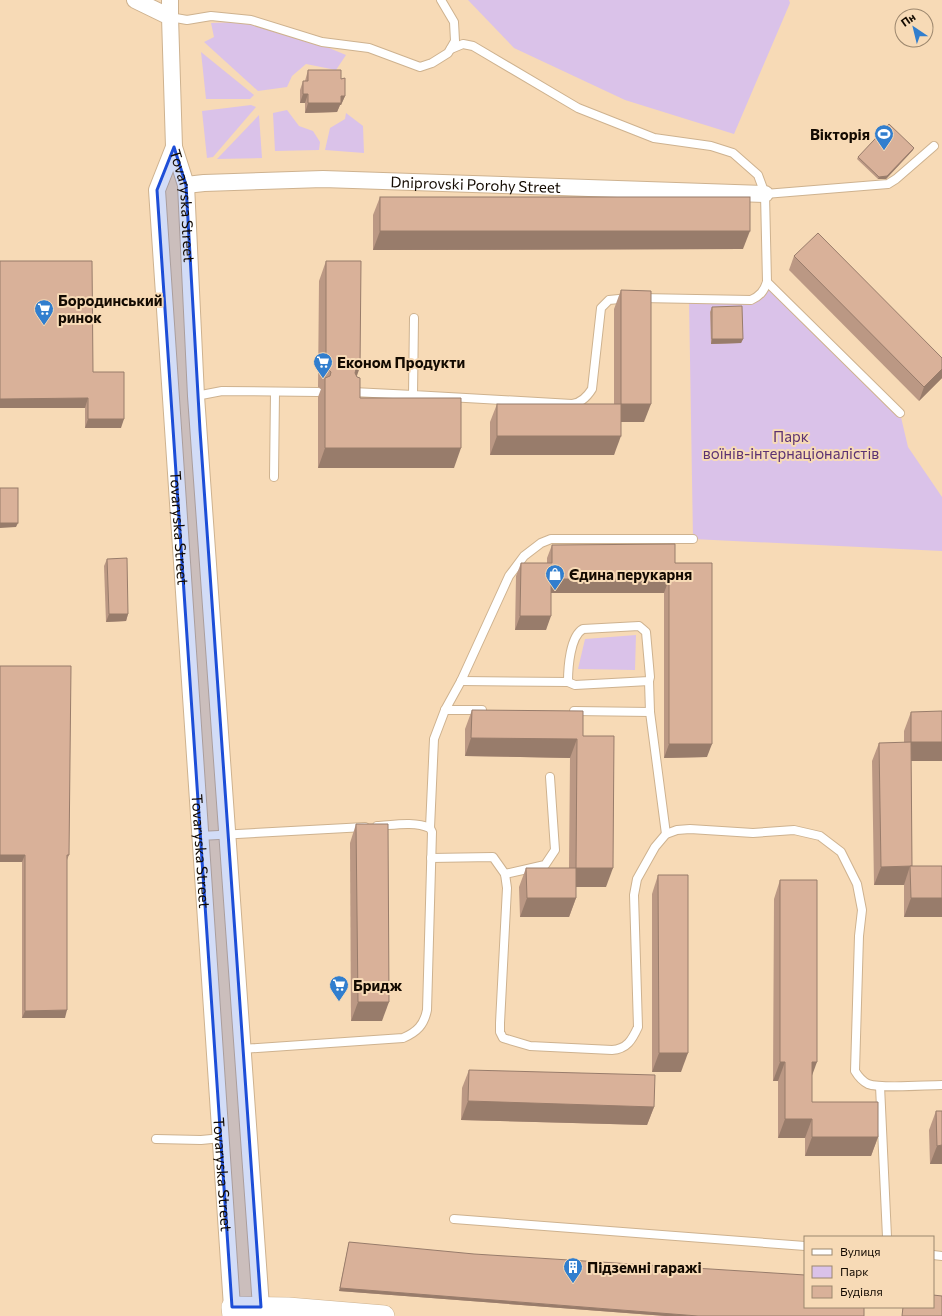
<svg xmlns="http://www.w3.org/2000/svg" width="942" height="1316" viewBox="0 0 942 1316" font-family="Commissioner,sans-serif">
	<style>
		.green { fill: #dac2e9 }
		.lines { fill: none; stroke-linecap: round; stroke-linejoin: round }
		.service-casing { stroke: #ceb28f; stroke-width: 10 }
		.minor-casing { stroke: #ceb28f; stroke-width: 18 }
		.tertiary-casing { stroke: #ceb28f; stroke-width: 22 }
		.service { stroke: #fff; stroke-width: 8 }
		.minor { stroke: #fff; stroke-width: 16 }
		.tertiary { stroke: #fff; stroke-width: 21 }
		.wall { fill: #bb9884 }
		.shaded-wall { fill: #987c6b }
		.building { fill: #d9b199; stroke: #987c6b }
		.marked { fill: #1d4ed8; fill-opacity: 0.2; stroke: #1d4ed8; stroke-width: 3; stroke-linejoin: round }
		.labels { text-anchor: middle; dominant-baseline: central; stroke-width: 4; stroke-linejoin: round; paint-order: stroke }
		.poi-label { font-size: 15px; font-weight: bold; fill: #130a01; stroke: #f7dab6; text-anchor: start }
		.street-label { font-size: 15px; fill: #130a01; stroke: #f7dab6 }
		.park-label { font-size: 15px; fill: #5c3272; stroke: #f7dab6 }
	</style>
	<rect width="100%" height="100%" fill="#f7dab6"/>
	<g class="green">
		<path d="M468 0H789L790 3 734 134 625 100 514 48Z"/>
		<path d="M264 21 346 55 336 70 306 64 292 76 287 87 258 91 204 42 214 37 211 23Z"/>
		<path d="M201 52 254 95 250 99H206Z"/>
		<path d="M251 105 256 107 213 157 207 158 202 111Z"/>
		<path d="M287 110 299 126 313 131 320 142 319 150 275 151 273 113Z"/>
		<path d="M346 113 363 126 364 153 325 150 330 128 345 119Z"/>
		<path d="M259 115 262 158 217 159Z"/>
		<path d="M767 282 900 413 908 447 942 497V551L693 539 689 299 751 300Z"/>
		<path d="M636 635 635 670 578 669 585 639Z"/>
	</g>
	<g class="lines">
		<defs>
			<g id="service">
				<path d="M170 17 187 20 211 16 251 20 322 42 369 48 420 67 432 63 448 53 455 41 454 22 441 0"/>
				<path d="M451 49 463 44 473 46 578 108 654 138 711 146 733 153 758 175 765 194 767 282C764 291 760 296 751 300L641 298"/>
				<path d="M765 194 888 184 896 179 934 146"/>
				<path d="M767 282 900 413"/>
				<path d="M414 318 413 395 572 404C581 403 587 397 592 389L601 308 609 300 629 298"/>
				<path d="M353 392 413 395"/>
				<path d="M196 396 222 391 318 392"/>
				<path d="M274 477 275 392"/>
				<path d="M461 681 568 682C568 668 570 636 583 629L639 626 646 632 650 677 649 681 575 685 568 682"/>
				<path d="M649 681 650 712 666 834"/>
				<path d="M445 710H482"/>
				<path d="M574 711 650 712"/>
				<path d="M430 828 434 739 445 710 461 681 509 576 524 556 541 543 551 539H693"/>
				<path d="M200 836 365 827"/>
				<path d="M431 858 493 857 505 874 507 888 500 1023V1032L503 1038 530 1046 612 1050C627 1049 632 1040 638 1027L634 895 637 879 655 847 666 834 677 830 690 829 753 833 794 830 820 836 841 852 857 884 862 910 859 936 855 1071C858 1076 862 1081 868 1084 881 1089 926 1085 942 1085"/>
				<path d="M505 874 545 865 555 850 550 777"/>
				<path d="M242 1049 403 1038C417 1032 424 1025 427 1010L432 832 430 828C414 821 394 825 377 826"/>
				<path d="M880 1086 887 1237"/>
				<path d="M156 1139 201 1140 222 1138"/>
				<path d="M454 1219 805 1246"/>
				<path d="M933 1255 942 1256"/>
			</g>
			<g id="minor">
				<path id="s1" d="M135 0 170 17 174 147 186 185 196 396 261 1307"/>
				<path d="M170 17V0"/>
				<path id="s2" d="M174 147 157 190 232 1307"/>
				<path id="s3" d="M186 185 204 183 323 179 765 194"/>
			</g>
			<path id="tertiary" d="M233 1316 232 1307 288 1308 384 1316"/>
		</defs>
		<use href="#service" class="service-casing"/>
		<use href="#minor" class="minor-casing"/>
		<use href="#tertiary" class="tertiary-casing"/>
		<use href="#service" class="service"/>
		<use href="#minor" class="minor"/>
		<use href="#tertiary" class="tertiary"/>
	</g>
	<g class="wall">
		<path d="M308 70 341 79 345 96 341 105H340L337 112 305 113V103H300V90L303 81H305Z"/>
		<path d="M913 150 886 179H878L857 159 858 157Z"/>
		<path d="M380 197 743 249 373 250V215Z"/>
		<path d="M794 256 942 358V378L919 401 789 270Z"/>
		<path d="M0 261 93 372 121 428H85V408H0Z"/>
		<path d="M326 261 357 377 360 398 454 468H318V397L321 389 318 387 319 281Z"/>
		<path d="M621 290 644 422H621L614 455H490V422L497 404H614V309Z"/>
		<path d="M712 307 743 339 741 343 711 344 710 312Z"/>
		<path d="M552 545 675 563 707 757 664 758V593H551L546 630H515L516 576 521 563H547V558Z"/>
		<path d="M107 559 128 614 126 621 106 622 104 566Z"/>
		<path d="M0 666 69 855 67 860 65 1018H22V862Z"/>
		<path d="M472 710 583 736 606 887H576V898L569 917H520L519 887 526 868H569L570 758 465 756V729Z"/>
		<path d="M911 712 942 761H911L912 866H942V917H904V885H874L872 761 879 743H904V731Z"/>
		<path d="M356 824 382 1021H351L350 843Z"/>
		<path d="M658 875 681 1072H652V894Z"/>
		<path d="M780 880 812 1076V1102L878 1137 871 1156H805V1138H778V1081H773L774 899Z"/>
		<path d="M469 1070 654 1107 647 1125 461 1120 462 1088Z"/>
		<path d="M936 1111H942V1164H930L929 1130Z"/>
		<path d="M349 1242 864 1316H666L339 1291Z"/>
	</g>
	<g class="shaded-wall">
		<path d="M303 94H308L305 103H300Z"/>
		<path d="M341 96H345L341 105H340L337 112 305 113 308 103Z"/>
		<path d="M914 148 913 150 886 179H878L879 177Z"/>
		<path d="M380 231H750L743 249 373 250Z"/>
		<path d="M712 339H743L741 343 711 344Z"/>
		<path d="M360 367 353 387 349 389 356 369Z"/>
		<path d="M942 369V378L919 401 924 387Z"/>
		<path d="M88 398 85 408H0V399Z"/>
		<path d="M621 404H651L644 422H614Z"/>
		<path d="M88 419H124L121 428H85Z"/>
		<path d="M497 436H621L614 455H490Z"/>
		<path d="M325 448H461L454 468H318Z"/>
		<path d="M0 523H18L16 527 0 528Z"/>
		<path d="M551 579H669L664 593H546Z"/>
		<path d="M109 614H128L126 621 106 622Z"/>
		<path d="M520 616H551L546 630H515Z"/>
		<path d="M471 738 577 739 570 758 465 756Z"/>
		<path d="M911 742H942V761H904Z"/>
		<path d="M669 744H712L707 757 664 758Z"/>
		<path d="M0 855H25L22 862H0Z"/>
		<path d="M910 866 904 885H874L881 867Z"/>
		<path d="M576 868H613L606 887H569Z"/>
		<path d="M527 898H576L569 917H520Z"/>
		<path d="M911 898H942V917H904Z"/>
		<path d="M358 1002H389L382 1021H351Z"/>
		<path d="M67 1010 65 1018H22L25 1011Z"/>
		<path d="M659 1053H688L681 1072H652Z"/>
		<path d="M780 1062H785L778 1081H773Z"/>
		<path d="M812 1062H817L810 1081Z"/>
		<path d="M468 1101 654 1107 647 1125 461 1120Z"/>
		<path d="M785 1119H812L805 1138H778Z"/>
		<path d="M812 1137H878L871 1156H805Z"/>
		<path d="M942 1145V1164H930L937 1146Z"/>
		<path d="M340 1288 698 1316H666L339 1291Z"/>
	</g>
	<g class="building">
		<path d="M308 70H341V79L345 78V96H341V103H308V94H303V81H308Z"/>
		<path d="M889 124 914 148 887 176 879 177 858 157Z"/>
		<rect x="380" y="197" width="370" height="34"/>
		<path d="M818 233 942 358V369L924 387 794 256Z"/>
		<path d="M0 261H92L93 372H124V419H88V398L0 399Z"/>
		<path d="M326 261H361L360 367 356 369 355 373 357 377 360 378V398H461V448H325V378L330 376 331 372 326 367Z"/>
		<path d="M621 290 651 291V404H621Z"/>
		<path d="M742 306 743 339H712V307Z"/>
		<rect x="497" y="404" width="124" height="32"/>
		<rect x="0" y="488" width="18" height="35"/>
		<path d="M675 544V563H712V744H669V579H551V616H520L521 563H552V545Z"/>
		<path d="M127 558 128 614H109L107 559Z"/>
		<path d="M0 666H71L69 855H67V1010L25 1011V855H0Z"/>
		<path d="M472 710 583 711V736H614L613 868H576L577 739 471 738Z"/>
		<path d="M942 711V742H911V712Z"/>
		<path d="M911 742 912 866 881 867 879 743Z"/>
		<path d="M356 824H388L389 1002H358Z"/>
		<path d="M910 866H942V898H911Z"/>
		<path d="M526 868H576V898H527Z"/>
		<path d="M658 875H688V1053H659Z"/>
		<path d="M780 880H817V1062H812V1102H878V1137H812V1119H785V1062H780Z"/>
		<path d="M469 1070 655 1075 654 1107 468 1101Z"/>
		<path d="M936 1111H942V1145L937 1146Z"/>
		<path d="M349 1242 474 1254 805 1275V1307H864V1316H698L340 1288Z"/>
		<path d="M933 1295 942 1296V1316H902L903 1307H933Z"/>
	</g>
	<path class="marked" d="M174 147 186 185 200 430 261 1307H232L157 190Z"/>
	<defs>
		<symbol id="stadium-pin" viewBox="-11 -11 22 30"><path d="M0 17L-7.5 6A9.5 9.5 0 1 1 7.5 6Z" fill="#317ece" stroke="#f7dab6"/><path d="M0-5a6.5 5 0 1 0 0 10a6.5 5 0 1 0 0-10ZM-3.5-1.8h7v3.6h-7Z" fill="#fff"/></symbol>
		<symbol id="supermarket-pin" viewBox="-11 -11 22 30"><path d="M0 17L-7.5 6A9.5 9.5 0 1 1 7.5 6Z" fill="#317ece" stroke="#f7dab6"/><path d="M-6-5.5h2.5l.6 2H6L4.5 2H-2.5L-4.4-4H-6ZM-1.5 3.2a1.3 1.3 0 1 0 .1 0ZM3 3.2a1.3 1.3 0 1 0 .1 0Z" fill="#fff"/></symbol>
		<symbol id="shop-pin" viewBox="-11 -11 22 30"><path d="M0 17L-7.5 6A9.5 9.5 0 1 1 7.5 6Z" fill="#317ece" stroke="#f7dab6"/><path d="M-5-2.5h2.3a2.7 3.5 0 0 1 5.4 0H5L5.5 6h-11ZM-1.5-2.5h3a1.5 2.3 0 0 0-3 0Z" fill="#fff"/></symbol>
		<symbol id="building-pin" viewBox="-11 -11 22 30"><path d="M0 17L-7.5 6A9.5 9.5 0 1 1 7.5 6Z" fill="#317ece" stroke="#f7dab6"/><path d="M-4-6H4V6H1V3H-1V6H-4ZM-2.5-4.3h1.7v1.8h-1.7ZM.8-4.3h1.7v1.8H.8ZM-2.5-1h1.7V.8h-1.7ZM.8-1h1.7V.8H.8Z" fill="#fff"/></symbol>
	</defs>
	<g fill-rule="evenodd">
		<use href="#stadium-pin" x="873" y="123" width="22" height="30"/>
		<use href="#supermarket-pin" x="33" y="298" width="22" height="30"/>
		<use href="#supermarket-pin" x="312" y="351" width="22" height="30"/>
		<use href="#shop-pin" x="544" y="563" width="22" height="30"/>
		<use href="#supermarket-pin" x="328" y="974" width="22" height="30"/>
		<use href="#building-pin" x="562" y="1256" width="22" height="30"/>
	</g>
	<g class="labels">
		<g class="poi-label">
			<text x="870" y="134" text-anchor="end">Вікторія</text>
			<text x="58" y="300">Бородинський<tspan x="58" dy="17">ринок</tspan></text>
			<text x="337" y="362">Економ Продукти</text>
			<text x="569" y="574">Єдина перукарня</text>
			<text x="353" y="985">Бридж</text>
			<text x="587" y="1267">Підземні гаражі</text>
		</g>
		<g class="street-label">
			<text stroke="none"><textPath href="#s3" startOffset="290">Dniprovski Porohy Street</textPath></text>
			<text stroke="none"><textPath href="#s1" startOffset="229">Tovaryska Street</textPath></text>
			<text stroke="none"><textPath href="#s2" startOffset="385">Tovaryska Street</textPath></text>
			<text stroke="none"><textPath href="#s2" startOffset="709">Tovaryska Street</textPath></text>
			<text stroke="none"><textPath href="#s2" startOffset="1033">Tovaryska Street</textPath></text>
		</g>
		<g class="park-label">
			<text x="791" y="436">Парк<tspan x="791" dy="17">воїнів-інтернаціоналістів</tspan></text>
		</g>
	</g>
	<rect x="804" y="1236" width="130" height="72" fill="#f7dab6" stroke="#9c876e"/>
	<rect x="812" y="1249" width="20" height="6" fill="#ffffff" stroke="#9c876e"/>
	<text x="840" y="1256" font-size="12" fill="#130a01">Вулиця</text>
	<rect x="812" y="1266" width="20" height="12" fill="#dac2e9" stroke="#9c876e"/>
	<text x="840" y="1276" font-size="12" fill="#130a01">Парк</text>
	<rect x="812" y="1286" width="20" height="12" fill="#d9b199" stroke="#9c876e"/>
	<text x="840" y="1296" font-size="12" fill="#130a01">Будівля</text>
	<g transform="translate(914 28) rotate(325)"><circle r="19" fill="#f7dab6" stroke="#9c876e"/>
	<path d="M0-3L7 15L0 10L-7 15Z" fill="#317ece"/>
	<text y="-6" font-size="11" font-weight="bold" text-anchor="middle" fill="#130a01">Пн</text>
	</g>
</svg>
